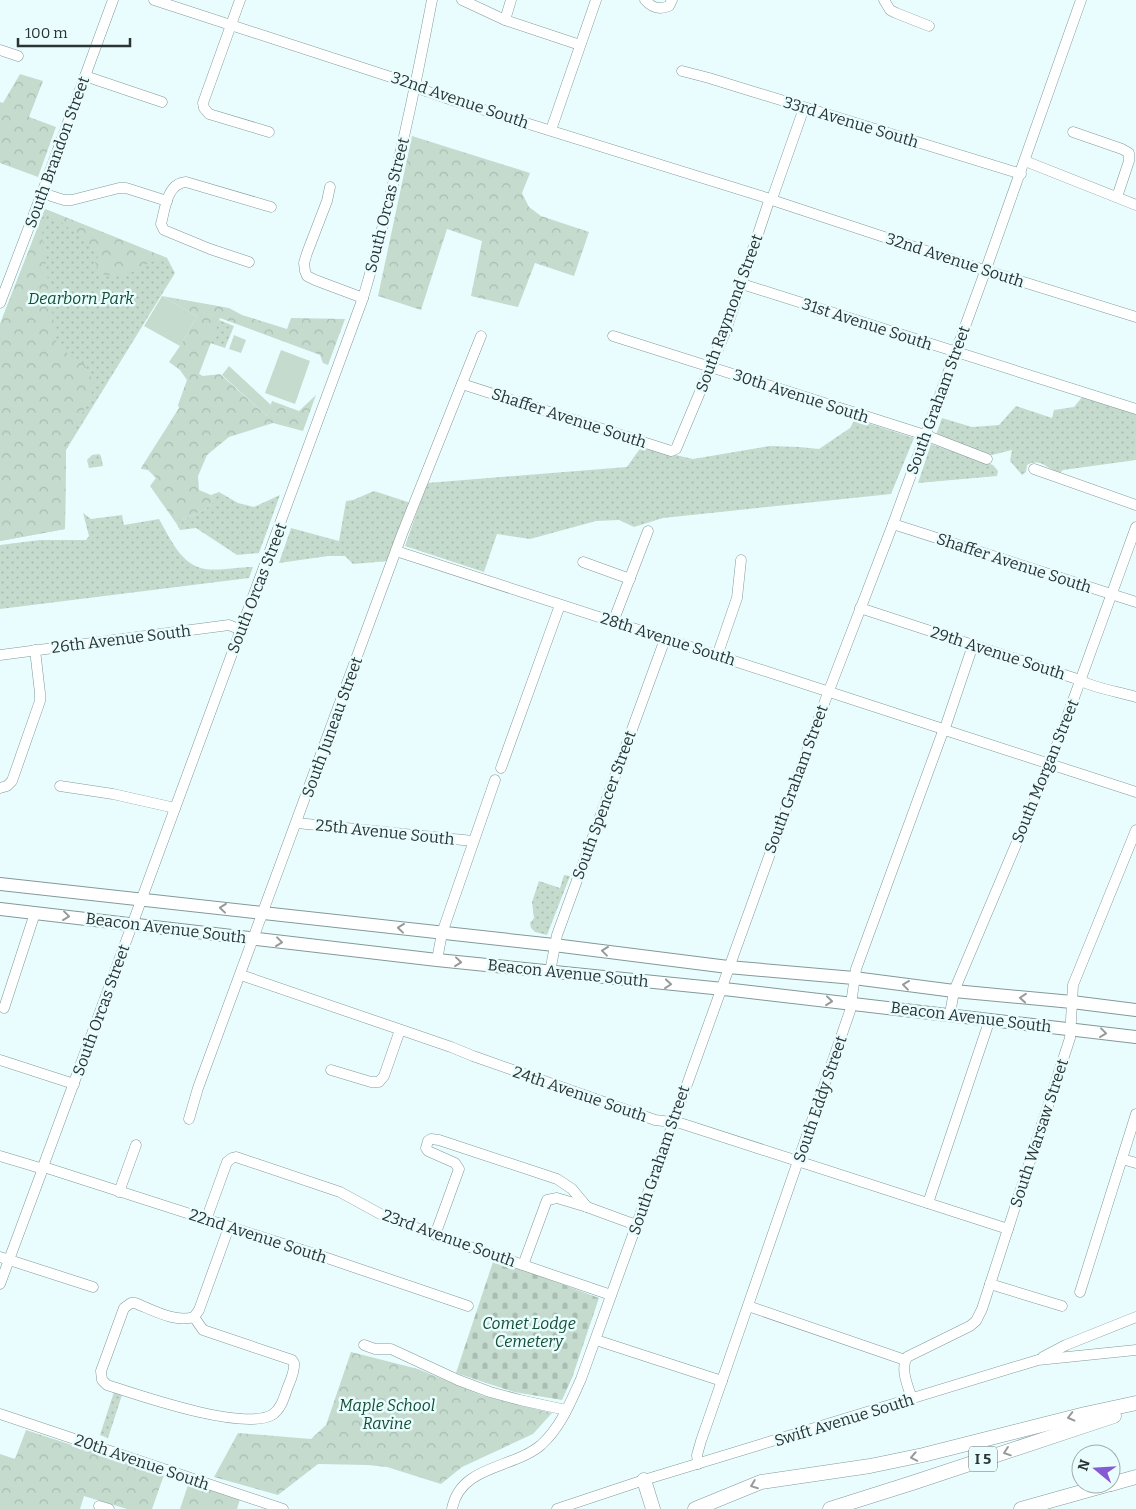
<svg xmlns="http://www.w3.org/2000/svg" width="1136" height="1509" viewBox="0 0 1136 1509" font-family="Bitter,serif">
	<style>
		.grass { fill: url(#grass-dots) }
		.forest { fill: url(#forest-crowns) }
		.cemetery { fill: url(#cemetery-stones) }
		.pitch { fill: #c4dbce }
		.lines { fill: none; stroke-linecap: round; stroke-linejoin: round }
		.minor-casing { stroke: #839999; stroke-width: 11 }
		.major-casing { stroke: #839999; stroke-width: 14 }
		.highway-casing { stroke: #839999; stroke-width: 15 }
		.minor { stroke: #fff; stroke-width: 10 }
		.major { stroke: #fff; stroke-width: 12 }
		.highway { stroke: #fff; stroke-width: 14 }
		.oneway { stroke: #959a9a }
		.labels { text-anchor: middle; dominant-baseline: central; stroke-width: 5; stroke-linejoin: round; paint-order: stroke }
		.shield { fill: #eafdfe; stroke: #647071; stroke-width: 1 }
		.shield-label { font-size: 15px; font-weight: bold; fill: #2b3434 }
		.street-label { font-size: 16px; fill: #2b3434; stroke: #eafdfe }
		.park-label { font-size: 16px; font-style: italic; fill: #124e33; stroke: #eafdfe }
	</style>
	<defs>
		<pattern id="grass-dots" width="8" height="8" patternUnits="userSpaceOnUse" patternTransform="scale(1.25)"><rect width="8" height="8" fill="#c4dbce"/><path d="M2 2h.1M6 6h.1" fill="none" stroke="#a9bdb2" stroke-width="1.8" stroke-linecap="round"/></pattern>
		<pattern id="forest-crowns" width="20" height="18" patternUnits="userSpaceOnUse" patternTransform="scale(1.25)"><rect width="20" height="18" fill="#c4dbce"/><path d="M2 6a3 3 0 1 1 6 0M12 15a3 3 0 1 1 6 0" fill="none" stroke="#a9bdb2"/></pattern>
		<pattern id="cemetery-stones" width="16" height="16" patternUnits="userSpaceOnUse" patternTransform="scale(1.25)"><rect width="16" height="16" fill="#c4dbce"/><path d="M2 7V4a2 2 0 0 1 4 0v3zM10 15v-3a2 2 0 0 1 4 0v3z" fill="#a9bdb2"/></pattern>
	</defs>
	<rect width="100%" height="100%" fill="#eafdfe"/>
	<g class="grass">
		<path d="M45 209 167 258 175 273 66 450 65 529 0 541V324Z"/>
		<path d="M219 320 234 326 225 348 210 343Z"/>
		<path d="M1083 396 1136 413V460L1063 470 1060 473C1049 470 1040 457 1027 465L1026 472 1022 475 1010 461 1012 450 988 456 936 435 942 418 972 427 999 425 1016 406 1052 418 1054 410 1074 407Z"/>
		<path d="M855 419 914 438 891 494 663 518 634 527 619 520 596 521 530 539 497 534 484 572 405 546 427 483 627 467 641 447 693 459 770 446 799 447 819 449 850 428Z"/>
		<path d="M931 444 993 465 998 471 997 476 918 483Z"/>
		<path d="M99 454 101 456 103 466 89 468 87 460 92 455Z"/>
		<path d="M374 491 411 503 389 561 353 564 345 556H328L279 563 291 528 339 541 346 501 353 500Z"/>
		<path d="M219 492 238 503 254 507 280 495 259 553 237 555 196 528 180 530 176 523 202 511 214 502 211 495Z"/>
		<path d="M83 513 91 519 122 515 124 525 159 519C170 538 181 565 205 569 219 571 238 567 253 567L249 578 0 609V545L40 540H86L89 536Z"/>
		<path d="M564 875 570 876 547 935 535 932 531 928 530 923 534 918 532 902 539 881 560 888Z"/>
		<path d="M114 1392 122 1395 108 1438 100 1435Z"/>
	</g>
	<g class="forest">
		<path d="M20 74 43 81 29 117 56 127 38 177 0 163V102L3 103Z"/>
		<path d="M412 136 530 173 522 193 529 207 541 216 589 232 574 276 535 263 518 307 471 296 482 241 447 229 421 310 378 296Z"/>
		<path d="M45 209 42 236 57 346 84 364 95 385 66 450 65 529 0 541V324L45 209 167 258 151 262 123 277 100 274 95 262 100 253Z"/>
		<path d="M162 296 229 308 242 315 287 329 291 318 345 319 328 365 323 363 320 355 220 318 199 374 203 376 220 374 267 416 272 401 299 411 316 395 303 431 273 423 229 437 207 455 198 476 199 490 211 495 214 502 202 511 176 523 150 486 156 478 148 470 141 469V468L179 408 178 405 187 380 180 370 169 362 180 346 197 316Z"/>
		<path d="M351 1352 418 1369 483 1396 552 1413 533 1434 462 1467 441 1484 387 1467 368 1465 318 1464 278 1495 214 1477 238 1433 311 1439 326 1425Z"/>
		<path d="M26 1430 164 1475 152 1509H127L84 1496 80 1509H0V1454L15 1459Z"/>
		<path d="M189 1482 240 1499 237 1509H180Z"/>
	</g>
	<path class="cemetery" d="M494 1259 599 1298 572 1378 562 1400 514 1392 456 1373Z"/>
	<g class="pitch">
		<path d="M162 296 197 316 180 346 144 326Z"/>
		<path d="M234 335 246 340 241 353 229 349Z"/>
		<path d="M281 350 310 361 295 404 265 393Z"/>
		<path d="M229 366 271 405 267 416 222 375Z"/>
	</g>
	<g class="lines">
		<defs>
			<g id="minor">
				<path d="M154 0 406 82 423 90 455 101 767 198"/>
				<path d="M240 0 203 103 204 108 209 114 269 132"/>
				<path d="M462 0 505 20 580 45"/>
				<path d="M645 0C652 8 659 10 669 6L672 0"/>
				<path d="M884 0 890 10 896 13 929 26"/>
				<path d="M505 20 511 0"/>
				<path d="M0 50 18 56"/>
				<path d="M682 71 709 78 1021 174"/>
				<path d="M85 76 162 102"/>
				<path d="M551 130 596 0"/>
				<path d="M1073 132 1122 149 1129 153V161L1117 197"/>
				<path d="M1025 161 1136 205"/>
				<path d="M330 187 327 201 307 253 304 263 305 271 307 276 315 280 363 298"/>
				<path d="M42 193 64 200H72L119 188H126L167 201"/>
				<path d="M773 196 804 108"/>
				<path d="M775 201 978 268 1136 317"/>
				<path d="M249 262 210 249 164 230 161 224C165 209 167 183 186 182L271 207"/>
				<path d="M742 284 1136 409"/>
				<path d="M0 303 42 193 113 0"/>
				<path d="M613 336 925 435 987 459"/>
				<path d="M462 384 671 451 676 449 726 330 768 204"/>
				<path d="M1034 469 1136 505"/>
				<path d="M893 524 1136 602"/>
				<path d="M396 551 940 728"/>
				<path d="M583 562 630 579"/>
				<path d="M860 608 1074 678C1093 688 1115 691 1136 697"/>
				<path d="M613 622 648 531"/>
				<path d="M0 655 229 625 241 630"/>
				<path d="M717 656 737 598 741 560"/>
				<path d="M946 725 973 645"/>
				<path d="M948 731 1136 792"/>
				<path d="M501 768 560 605"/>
				<path d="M60 786 113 794 175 808"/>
				<path d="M0 788 7 786 12 781 40 701V693L35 650"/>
				<path d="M297 823 473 841"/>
				<path d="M437 960 442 933 495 780"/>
				<path d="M550 972 557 935 665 639"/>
				<path d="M241 975 451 1047 473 1056 655 1120 680 1123 1008 1229"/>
				<path d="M4 1008 35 913"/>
				<path d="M950 1014 954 991 1050 764 1136 527"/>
				<path d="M0 1060 74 1084"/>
				<path d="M331 1070 371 1082H379L384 1076 400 1030"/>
				<path d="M189 1119 198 1088 402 534 481 336"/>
				<path d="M0 1156 40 1168"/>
				<path d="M1122 1159 1136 1163"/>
				<path d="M44 1164 363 298C392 200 413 100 432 0"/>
				<path d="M47 1168 327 1258 468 1306"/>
				<path d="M119 1192 136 1145"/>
				<path d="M928 1203 990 1019"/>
				<path d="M206 1220 227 1162 232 1158 236 1157 340 1192 384 1216 435 1235 611 1295"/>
				<path d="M435 1235 459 1169 455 1163 428 1151 426 1148 428 1141 431 1139 439 1140 557 1179 572 1189 587 1207 636 1225"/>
				<path d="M0 1257 93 1287"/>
				<path d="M523 1265 547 1200 557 1198 587 1207"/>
				<path d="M0 1284 42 1171"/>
				<path d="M990 1284 1062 1306"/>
				<path d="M1080 1292 1136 1114"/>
				<path d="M131 1303H135C153 1310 175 1323 194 1317L203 1330 292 1360 294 1363C295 1372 290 1381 287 1389 284 1398 281 1409 272 1415 242 1431 141 1396 107 1385L102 1380 101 1371 124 1308Z"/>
				<path d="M748 1306 905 1360"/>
				<path d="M194 1317 199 1310 229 1227"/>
				<path d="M596 1340 722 1381"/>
				<path d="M364 1345 375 1349H391L458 1380 490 1392 520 1400 566 1410"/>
				<path d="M1043 1357 1066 1345 1136 1317"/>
				<path d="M912 1399C908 1386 900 1370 907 1357L970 1326 976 1321 982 1309 1070 1038 1073 985 1136 830"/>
				<path d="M0 1414 283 1509"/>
				<path d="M698 1464 697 1455 701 1441 850 1011 856 969 942 734"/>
				<path d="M99 1506 109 1509"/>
				<path d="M452 1509C460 1465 513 1469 541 1445 561 1427 570 1403 581 1379L825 701 893 524 986 269 1081 0"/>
				<path d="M557 1509 644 1480 1038 1360 1136 1350"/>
			</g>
			<g id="major">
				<path d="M0 884 554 945 728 967 854 978 954 991 1072 1002 1136 1010"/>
				<path d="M0 909 437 960 733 990 1136 1037"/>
			</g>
			<g id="highway">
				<path d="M644 1480 653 1509"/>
				<path d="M1111 1484 1136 1477"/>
				<path d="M695 1509 761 1482 870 1466 923 1455 1085 1414 1136 1403"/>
				<path d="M830 1509 912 1483 1114 1416"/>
				<path d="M1021 1509 1110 1484"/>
			</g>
		</defs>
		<use href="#minor" class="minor-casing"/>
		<use href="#major" class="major-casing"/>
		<use href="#highway" class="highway-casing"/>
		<use href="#minor" class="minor"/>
		<use href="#major" class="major"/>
		<use href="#highway" class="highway"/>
	</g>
	<defs><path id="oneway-chevron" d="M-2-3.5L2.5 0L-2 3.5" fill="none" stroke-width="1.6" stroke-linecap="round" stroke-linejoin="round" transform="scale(1.25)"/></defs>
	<g class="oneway">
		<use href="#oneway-chevron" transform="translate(223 908) rotate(-174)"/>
		<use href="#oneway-chevron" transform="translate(66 916) rotate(7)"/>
		<use href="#oneway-chevron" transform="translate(401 928) rotate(-174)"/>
		<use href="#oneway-chevron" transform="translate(279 942) rotate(7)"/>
		<use href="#oneway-chevron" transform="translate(605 951) rotate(-173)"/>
		<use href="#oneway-chevron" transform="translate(458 962) rotate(6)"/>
		<use href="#oneway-chevron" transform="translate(668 984) rotate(5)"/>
		<use href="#oneway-chevron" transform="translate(906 985) rotate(-173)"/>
		<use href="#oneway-chevron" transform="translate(1023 998) rotate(-175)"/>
		<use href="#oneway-chevron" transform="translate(829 1001) rotate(6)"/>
		<use href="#oneway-chevron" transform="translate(1103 1033) rotate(7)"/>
		<use href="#oneway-chevron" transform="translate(1071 1417) rotate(166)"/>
		<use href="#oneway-chevron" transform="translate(1007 1452) rotate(161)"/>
		<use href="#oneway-chevron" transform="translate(914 1457) rotate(169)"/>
		<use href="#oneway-chevron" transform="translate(754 1485) rotate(159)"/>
	</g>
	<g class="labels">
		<rect class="shield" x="969" y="1446.5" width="28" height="25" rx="4"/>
		<g class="shield-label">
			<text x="983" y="1459">I 5</text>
		</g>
		<g class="street-label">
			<text transform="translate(460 100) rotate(19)">32nd Avenue South</text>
			<text transform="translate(851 122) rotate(17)">33rd Avenue South</text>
			<text transform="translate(57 152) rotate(-70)">South Brandon Street</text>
			<text transform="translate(387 205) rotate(-76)">South Orcas Street</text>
			<text transform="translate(955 260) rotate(18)">32nd Avenue South</text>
			<text transform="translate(729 313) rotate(-70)">South Raymond Street</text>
			<text transform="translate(867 324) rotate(18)">31st Avenue South</text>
			<text transform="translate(801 396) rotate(18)">30th Avenue South</text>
			<text transform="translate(938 400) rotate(-70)">South Graham Street</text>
			<text transform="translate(569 418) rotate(18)">Shaffer Avenue South</text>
			<text transform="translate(1014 563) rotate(18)">Shaffer Avenue South</text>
			<text transform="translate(257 588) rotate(-69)">South Orcas Street</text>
			<text transform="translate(121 639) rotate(-7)">26th Avenue South</text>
			<text transform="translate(668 639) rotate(18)">28th Avenue South</text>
			<text transform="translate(998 653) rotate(18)">29th Avenue South</text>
			<text transform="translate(332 727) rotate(-70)">South Juneau Street</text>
			<text transform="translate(1045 771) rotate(-68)">South Morgan Street</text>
			<text transform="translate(796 779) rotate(-70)">South Graham Street</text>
			<text transform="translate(604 805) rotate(-70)">South Spencer Street</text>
			<text transform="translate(385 832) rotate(6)">25th Avenue South</text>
			<text transform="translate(166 928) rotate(7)">Beacon Avenue South</text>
			<text transform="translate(568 973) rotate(6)">Beacon Avenue South</text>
			<text transform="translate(101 1010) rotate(-70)">South Orcas Street</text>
			<text transform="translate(971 1017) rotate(7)">Beacon Avenue South</text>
			<text transform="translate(580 1094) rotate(19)">24th Avenue South</text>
			<text transform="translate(820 1099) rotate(-71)">South Eddy Street</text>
			<text transform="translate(1039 1133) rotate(-72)">South Warsaw Street</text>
			<text transform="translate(659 1160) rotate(-71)">South Graham Street</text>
			<text transform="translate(258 1236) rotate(18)">22nd Avenue South</text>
			<text transform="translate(449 1238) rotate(20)">23rd Avenue South</text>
			<text transform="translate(844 1420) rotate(-17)">Swift Avenue South</text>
			<text transform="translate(142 1462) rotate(19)">20th Avenue South</text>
		</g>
		<g class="park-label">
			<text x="81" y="298">Dearborn Park</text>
			<text x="529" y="1323">Comet Lodge<tspan x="529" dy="18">Cemetery</tspan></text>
			<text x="387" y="1405">Maple School<tspan x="387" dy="18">Ravine</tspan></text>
		</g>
	</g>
	<g transform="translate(1096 1469) rotate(288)"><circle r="24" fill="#eafdfe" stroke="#9eadad"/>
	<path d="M0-4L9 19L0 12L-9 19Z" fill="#865ad3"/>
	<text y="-8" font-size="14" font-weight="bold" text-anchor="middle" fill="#2b3434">N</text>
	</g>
	<path d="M18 38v8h112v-8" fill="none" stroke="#2b3434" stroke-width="2.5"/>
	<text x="25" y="38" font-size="15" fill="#2b3434" stroke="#eafdfe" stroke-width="4" paint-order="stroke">100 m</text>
</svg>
